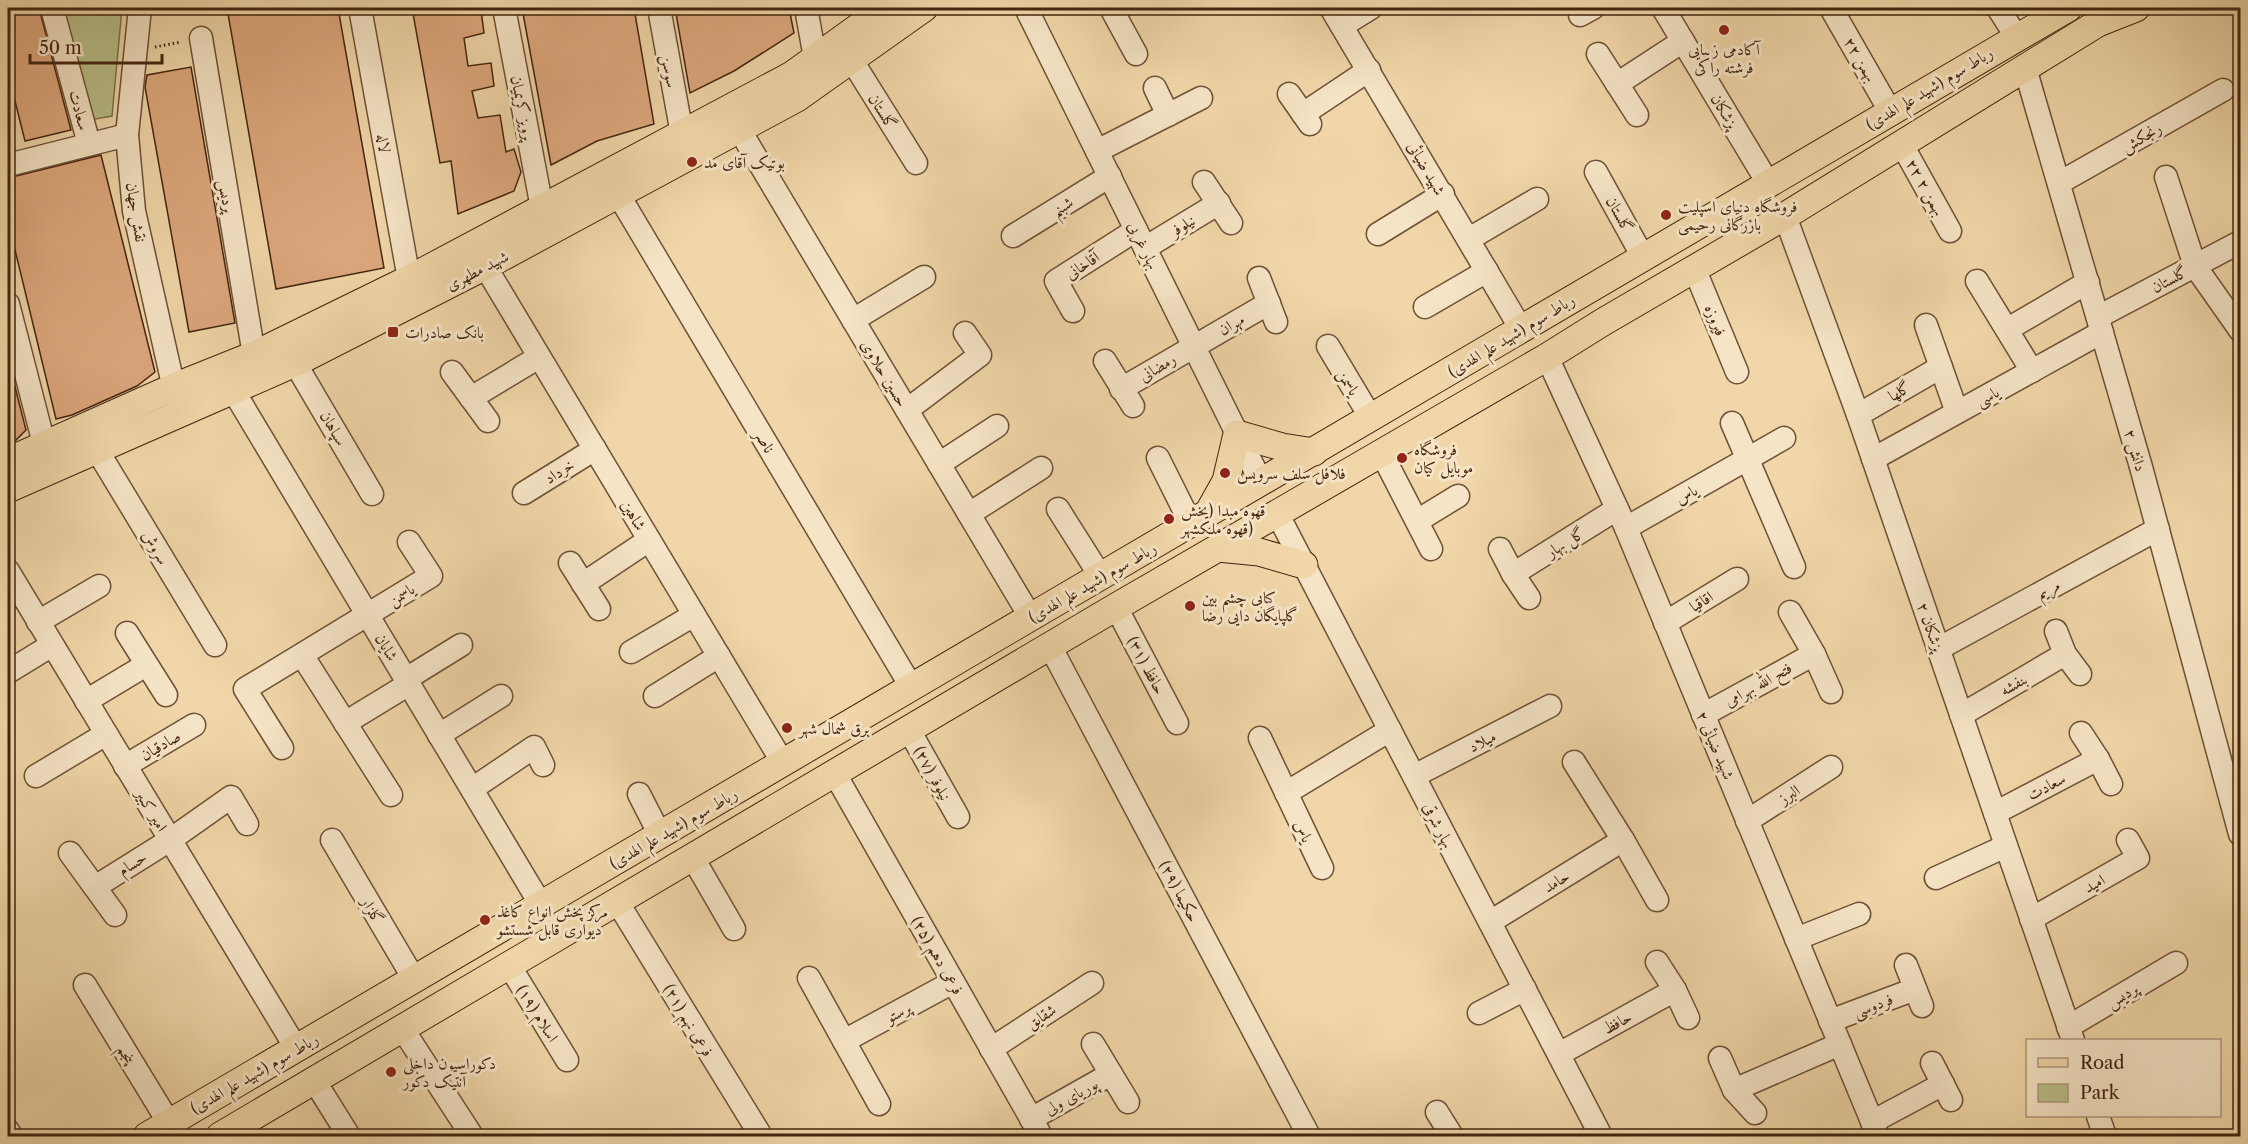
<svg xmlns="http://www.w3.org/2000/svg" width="2248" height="1144" viewBox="0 0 2248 1144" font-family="'Libre Caslon Text',Amiri,serif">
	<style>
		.green { fill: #b8be88; stroke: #7e724c; stroke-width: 1.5 }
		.building { fill: #dda77d; stroke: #432510; stroke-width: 1.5 }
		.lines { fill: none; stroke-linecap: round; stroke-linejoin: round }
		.minor-casing { stroke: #6e5136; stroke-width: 25 }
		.major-casing { stroke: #432510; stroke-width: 29 }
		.path { stroke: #432510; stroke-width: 3; stroke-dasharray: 1.5 3; stroke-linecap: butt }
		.minor { stroke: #f5e4c6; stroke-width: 22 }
		.major { stroke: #f0d6a8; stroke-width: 27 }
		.poi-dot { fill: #8f2418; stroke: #f5e4c6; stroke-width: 2 }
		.labels { text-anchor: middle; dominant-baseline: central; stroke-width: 6; stroke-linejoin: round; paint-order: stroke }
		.poi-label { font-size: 16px; fill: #432510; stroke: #f5e4c6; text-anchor: start }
		.street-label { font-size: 16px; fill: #432510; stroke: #f5e4c6 }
	</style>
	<rect width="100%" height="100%" fill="#f0d6a8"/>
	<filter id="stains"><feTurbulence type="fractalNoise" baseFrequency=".00333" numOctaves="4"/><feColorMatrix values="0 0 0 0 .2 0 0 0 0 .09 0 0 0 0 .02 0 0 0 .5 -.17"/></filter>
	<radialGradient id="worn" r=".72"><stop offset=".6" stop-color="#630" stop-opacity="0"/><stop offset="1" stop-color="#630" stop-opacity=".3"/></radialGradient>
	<path class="green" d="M62 8H122L112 116 90 120Z"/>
	<g class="building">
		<path d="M8 8H39L71 130 25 141 8 73Z"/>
		<path d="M227 8H338L384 268 276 289Z"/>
		<path d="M412 8H457L458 13 481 10 484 33 464 38 468 66 491 63 494 86 472 91 478 118 500 115 506 152 514 149 521 172 514 191 458 214 451 161 440 163Z"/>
		<path d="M522 8H634L654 124 597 141 551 165Z"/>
		<path d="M675 8H789L794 33 734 71 690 93Z"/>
		<path d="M191 67 235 323 189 332 145 87 147 75Z"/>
		<path d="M101 155 155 372 137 386 72 415 56 419 8 221V178Z"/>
		<path d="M12 375 26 430 15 441 8 444V376Z"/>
	</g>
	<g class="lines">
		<defs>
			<g id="minor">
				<path d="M52 8 89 144"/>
				<path d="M140 8 127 135 134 211 177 402"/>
				<path d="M360 8 409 279"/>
				<path d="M504 8 542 208"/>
				<path d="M659 8 682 134"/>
				<path d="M806 8 815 58"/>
				<path d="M1026 8 1261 482"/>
				<path d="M1111 8 1136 54"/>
				<path d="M1331 8 1521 329"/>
				<path d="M1663 8 1768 183"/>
				<path d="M1831 8 1890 111"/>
				<path d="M1998 8 2016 36"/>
				<path d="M1580 15 1593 8"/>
				<path d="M1342 26 1371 8"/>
				<path d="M201 38 254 355"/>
				<path d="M1598 54 1637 115"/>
				<path d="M851 59 916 163"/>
				<path d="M2025 68 2141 467 2240 834"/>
				<path d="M1617 84 1683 41"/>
				<path d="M1155 88 1168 115"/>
				<path d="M1289 94 1310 124"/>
				<path d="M1303 114 1369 70"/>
				<path d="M739 129 1031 618"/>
				<path d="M1901 143 1950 231"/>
				<path d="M1097 151 1201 98"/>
				<path d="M8 165 127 135"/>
				<path d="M1596 172 1643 257"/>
				<path d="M2166 177 2195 266 2240 330"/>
				<path d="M1204 182 1231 223"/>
				<path d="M2059 183 2223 90"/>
				<path d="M618 194 912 688"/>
				<path d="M1785 216 1858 415 2073 1040"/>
				<path d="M1378 234 1443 194"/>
				<path d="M1013 236 1110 176"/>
				<path d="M1469 239 1537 199"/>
				<path d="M1145 248 1219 203"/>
				<path d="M485 266 783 763"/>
				<path d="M1694 268 1737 372"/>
				<path d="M1259 278 1276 322"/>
				<path d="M1977 281 2032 371"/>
				<path d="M8 304 42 436"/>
				<path d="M1425 307 1487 271"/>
				<path d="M1073 311 1056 281 1136 230"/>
				<path d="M2098 317 2240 242"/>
				<path d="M853 320 924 277"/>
				<path d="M1926 325 1954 404"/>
				<path d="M2008 329 2088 282"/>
				<path d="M1328 346 1371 418"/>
				<path d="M1547 357 1626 528 1878 1136"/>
				<path d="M1105 361 1133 406"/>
				<path d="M295 363 372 494"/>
				<path d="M452 372 488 421"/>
				<path d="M1121 389 1269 303"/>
				<path d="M233 390 541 905"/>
				<path d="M471 398 539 357"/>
				<path d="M907 410 980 355 965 333"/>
				<path d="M1858 415 1941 367"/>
				<path d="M1732 423 1794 567"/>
				<path d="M97 450 215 645"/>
				<path d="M1381 452 1431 549"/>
				<path d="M1158 458 1191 524"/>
				<path d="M1873 459 2102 332"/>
				<path d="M939 464 997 426"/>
				<path d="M524 493 595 449"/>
				<path d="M1058 509 1101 577"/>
				<path d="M1277 513 1601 1136"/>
				<path d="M969 514 1041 468"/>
				<path d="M1417 521 1458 496"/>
				<path d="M1626 528 1784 438"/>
				<path d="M1500 549 1513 574 1529 598"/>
				<path d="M570 563 599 609"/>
				<path d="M8 571 296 1048"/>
				<path d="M1513 574 1617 509"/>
				<path d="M583 584 649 540"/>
				<path d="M1116 607 1177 723"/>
				<path d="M1790 612 1814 654 1831 692"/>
				<path d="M38 622 99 586"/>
				<path d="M1665 623 1737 579"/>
				<path d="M2056 631 2065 654 2080 674"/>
				<path d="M127 633 166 695"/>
				<path d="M1050 646 1309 1136"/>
				<path d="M1938 649 2158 529"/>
				<path d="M631 652 694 615"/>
				<path d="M302 655 391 795"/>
				<path d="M8 672 52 645"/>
				<path d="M406 679 461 645"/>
				<path d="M655 696 719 656"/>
				<path d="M86 701 146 665"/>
				<path d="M1703 715 1814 654"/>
				<path d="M1961 715 2065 654"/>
				<path d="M345 723 409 684"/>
				<path d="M909 730 958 817"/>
				<path d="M2081 733 2098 759 2111 784"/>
				<path d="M439 735 501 696"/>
				<path d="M1260 738 1322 868"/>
				<path d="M282 748 245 689 431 576 409 542"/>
				<path d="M1574 762 1623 840 1657 900"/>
				<path d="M125 766 194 725"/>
				<path d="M835 774 1041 1136"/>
				<path d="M36 776 106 734"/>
				<path d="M1414 776 1550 706"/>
				<path d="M472 789 534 747 543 765"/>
				<path d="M1286 793 1390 730"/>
				<path d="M639 794 660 835"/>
				<path d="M1995 813 2098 759"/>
				<path d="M1747 821 1831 767"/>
				<path d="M332 840 414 979"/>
				<path d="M70 853 115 915"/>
				<path d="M693 858 734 929"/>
				<path d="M1936 878 2006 846"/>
				<path d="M95 887 170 840 231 797 247 824"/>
				<path d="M618 903 761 1136"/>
				<path d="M2031 919 2138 858 2128 840"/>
				<path d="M1490 922 1623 840"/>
				<path d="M1796 939 1859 914"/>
				<path d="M1657 962 1675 990 1688 1018"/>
				<path d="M509 965 567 1060"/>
				<path d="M1906 965 1922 1006"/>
				<path d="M809 978 879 1104"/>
				<path d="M85 985 169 1123"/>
				<path d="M1479 1013 1525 989"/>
				<path d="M1830 1021 1915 989"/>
				<path d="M2068 1027 2176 963"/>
				<path d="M402 1028 472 1136"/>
				<path d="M844 1041 953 982"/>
				<path d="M1093 1044 1128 1102"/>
				<path d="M991 1049 1092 983"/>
				<path d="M1559 1054 1675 990"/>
				<path d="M1720 1058 1734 1090 1755 1113"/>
				<path d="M1932 1063 1951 1100"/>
				<path d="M314 1080 349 1136"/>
				<path d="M1734 1090 1840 1044"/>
				<path d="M1437 1112 1452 1136"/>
				<path d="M2098 1116 2105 1136"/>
				<path d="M1031 1119 1111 1074"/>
				<path d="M1872 1122 1943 1084"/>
				<path d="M8 1131 11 1136"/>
			</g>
			<g id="major">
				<path d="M8 461 174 387 254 355 409 279 792 75 885 8"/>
				<path d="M8 489 295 363 493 262 797 98 924 8"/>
				<path d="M1208 513 1226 481 1237 434 1282 447 1314 452"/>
				<path d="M1218 548 1259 552 1304 565"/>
				<path d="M147 1136 2068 8"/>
				<path d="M220 1136 1116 607 1547 357 1603 322 1785 216 2098 23 2136 8"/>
			</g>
		</defs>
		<use href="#minor" class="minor-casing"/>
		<use href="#major" class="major-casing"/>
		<path class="path" d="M155 47 181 42"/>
		<use href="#minor" class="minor"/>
		<use href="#major" class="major"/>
	</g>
	<g class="poi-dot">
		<circle cx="1724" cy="30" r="6"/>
		<circle cx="692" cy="162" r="6"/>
		<circle cx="1666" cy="215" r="6"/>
		<rect x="387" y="326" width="12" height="12" rx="3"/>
		<circle cx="1402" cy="458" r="6"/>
		<circle cx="1225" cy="473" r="6"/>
		<circle cx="1169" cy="519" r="6"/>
		<circle cx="1190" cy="606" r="6"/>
		<circle cx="787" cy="728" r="6"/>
		<circle cx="485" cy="920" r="6"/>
		<circle cx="391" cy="1072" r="6"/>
	</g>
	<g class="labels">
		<g class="poi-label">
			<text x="1724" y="49" text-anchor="middle">آکادمی زیبایی<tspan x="1724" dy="18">فرشته راکی</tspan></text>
			<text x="704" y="162">بوتیک آقای مد</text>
			<text x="1678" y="206">فروشگاه دنیای اسپلیت<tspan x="1678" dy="18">بازرگانی رحیمی</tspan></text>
			<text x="405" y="332">بانک صادرات</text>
			<text x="1414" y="449">فروشگاه<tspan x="1414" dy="18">موبایل کیان</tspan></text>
			<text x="1237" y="473">فلافل سلف سرویس</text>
			<text x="1181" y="510">قهوه مبدا (پخش<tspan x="1181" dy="18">قهوه ملکشهر)</tspan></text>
			<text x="1202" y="597">کبابی چشم بین<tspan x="1202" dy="18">گلپایگان دایی رضا</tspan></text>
			<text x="799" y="728">برق شمال شهر</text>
			<text x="497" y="911">مرکز پخش انواع کاغذ<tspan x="497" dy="18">دیواری قابل شستشو</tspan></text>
			<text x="403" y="1063">دکوراسیون داخلی<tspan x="403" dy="18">آنتیک دکور</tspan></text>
		</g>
		<g class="street-label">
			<text transform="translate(1861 59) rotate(60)">۲۲ بهمن</text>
			<text transform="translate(670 71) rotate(80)">سوسن</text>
			<text transform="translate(1929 88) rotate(-31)">رباط سوم (شهید علم الهدی)</text>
			<text transform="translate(523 108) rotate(79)">پرویز کریمیان</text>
			<text transform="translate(80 110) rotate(75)">سعادت</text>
			<text transform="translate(883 111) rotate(58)">گلستان</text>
			<text transform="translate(1725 111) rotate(59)">پزشکان</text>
			<text transform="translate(2141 137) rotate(-30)">رنجکش</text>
			<text transform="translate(384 143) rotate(80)">لاله</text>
			<text transform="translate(1427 168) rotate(60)">شهید ضیائی</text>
			<text transform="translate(1926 187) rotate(61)">۲۲ بهمن ۲</text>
			<text transform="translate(227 196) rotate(80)">پردیس</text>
			<text transform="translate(1062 206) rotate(-32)">شبنم</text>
			<text transform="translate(137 212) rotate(81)">نقش جهان</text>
			<text transform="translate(1620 214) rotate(61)">گلستان</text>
			<text transform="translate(1182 225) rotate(-32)">نیلوفر</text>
			<text transform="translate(1144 245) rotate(64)">بهار غربی</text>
			<text transform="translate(1082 265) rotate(-33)">آقاخانی</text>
			<text transform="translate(477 270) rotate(-27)">شهید مطهری</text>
			<text transform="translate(2169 279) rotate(-28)">گلستان</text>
			<text transform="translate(1716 320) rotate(68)">فیروزه</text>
			<text transform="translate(1231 324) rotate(-29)">مهران</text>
			<text transform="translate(1511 335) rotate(-31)">رباط سوم (شهید علم الهدی)</text>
			<text transform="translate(1157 367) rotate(-31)">رمضانی</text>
			<text transform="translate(885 373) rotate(59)">حسین حلاوی</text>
			<text transform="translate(1349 382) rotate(59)">یاسمن</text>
			<text transform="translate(1899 391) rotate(-30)">گلها</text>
			<text transform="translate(1987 396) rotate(-29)">یاسی</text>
			<text transform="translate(334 428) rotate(60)">سپاهان</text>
			<text transform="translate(765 441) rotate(59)">ناصر</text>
			<text transform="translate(2136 450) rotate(74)">دانش ۲</text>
			<text transform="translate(559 471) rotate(-32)">خرداد</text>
			<text transform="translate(1686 494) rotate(-30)">یاس</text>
			<text transform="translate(634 515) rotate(59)">شاهین</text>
			<text transform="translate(1565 542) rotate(-32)">گل بهار</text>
			<text transform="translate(156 547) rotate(59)">سروش</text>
			<text transform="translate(1092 582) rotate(-30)">رباط سوم (شهید علم الهدی)</text>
			<text transform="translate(2048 589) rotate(-29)">مریم</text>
			<text transform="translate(401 594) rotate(-31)">یاسمن</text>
			<text transform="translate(1701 601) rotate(-32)">اقاقیا</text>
			<text transform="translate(1931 627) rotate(71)">پزشکان ۲</text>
			<text transform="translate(387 647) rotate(59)">شایان</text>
			<text transform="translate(1147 665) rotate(62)">حافظ (۳۱)</text>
			<text transform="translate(1758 684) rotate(-29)">فتح الله بهرامی</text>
			<text transform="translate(2013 684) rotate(-30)">بنفشه</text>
			<text transform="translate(1482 741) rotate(-27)">میلاد</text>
			<text transform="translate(160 745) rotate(-31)">صادقیان</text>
			<text transform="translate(1716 745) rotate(67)">شهید ضیائی ۲</text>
			<text transform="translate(933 773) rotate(61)">نیلوفر (۲۷)</text>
			<text transform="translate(2046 786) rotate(-28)">سعادت</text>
			<text transform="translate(1789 794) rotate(-33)">البرز</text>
			<text transform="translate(152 810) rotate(59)">امیر کبیر</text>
			<text transform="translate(1439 825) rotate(63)">بهار شرقی</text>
			<text transform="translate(673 828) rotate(-30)">رباط سوم (شهید علم الهدی)</text>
			<text transform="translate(1304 831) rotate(65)">یاس</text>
			<text transform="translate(132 863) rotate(-32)">حسام</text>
			<text transform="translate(1556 881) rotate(-32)">حامد</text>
			<text transform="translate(2094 883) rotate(-30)">امید</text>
			<text transform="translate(1180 891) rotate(62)">حکیما (۲۹)</text>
			<text transform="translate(373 910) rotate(60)">گلزار</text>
			<text transform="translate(938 955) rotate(60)">فرعی دهم (۲۵)</text>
			<text transform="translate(2122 995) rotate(-31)">پردیس</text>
			<text transform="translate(1873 1005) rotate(-21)">فردوسی</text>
			<text transform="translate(898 1012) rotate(-28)">پرستو</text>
			<text transform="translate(538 1013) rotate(58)">اسلام (۱۹)</text>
			<text transform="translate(1041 1016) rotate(-33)">شقایق</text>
			<text transform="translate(689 1020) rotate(59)">فرعی نهم (۲۱)</text>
			<text transform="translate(1617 1022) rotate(-29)">حافظ</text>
			<text transform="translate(127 1054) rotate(59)">پنجم</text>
			<text transform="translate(254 1073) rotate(-30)">رباط سوم (شهید علم الهدی)</text>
			<text transform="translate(1071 1096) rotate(-29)">پوریای ولی</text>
		</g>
	</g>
	<rect width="2248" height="1144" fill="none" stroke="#f0d6a8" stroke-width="30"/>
	<rect x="9" y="9" width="2230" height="1126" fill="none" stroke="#432510" stroke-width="3"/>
	<rect x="15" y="15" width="2218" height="1114" fill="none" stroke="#432510" stroke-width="1.5"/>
	<rect x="2026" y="1039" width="195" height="78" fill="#f5e4c6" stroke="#ae987d" stroke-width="1.5"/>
	<rect x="2038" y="1058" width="30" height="9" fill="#f0d6a8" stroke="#ae987d" stroke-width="1.5"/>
	<text x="2080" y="1069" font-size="18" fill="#432510">Road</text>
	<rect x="2038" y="1084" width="30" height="18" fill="#b8be88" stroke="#ae987d" stroke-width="1.5"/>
	<text x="2080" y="1099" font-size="18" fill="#432510">Park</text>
	<path d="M30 54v9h132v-9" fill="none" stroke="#432510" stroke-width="3"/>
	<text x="39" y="54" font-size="18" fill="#432510" stroke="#f5e4c6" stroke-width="4.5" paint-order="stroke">50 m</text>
	<rect width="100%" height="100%" filter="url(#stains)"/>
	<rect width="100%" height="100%" fill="url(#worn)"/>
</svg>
